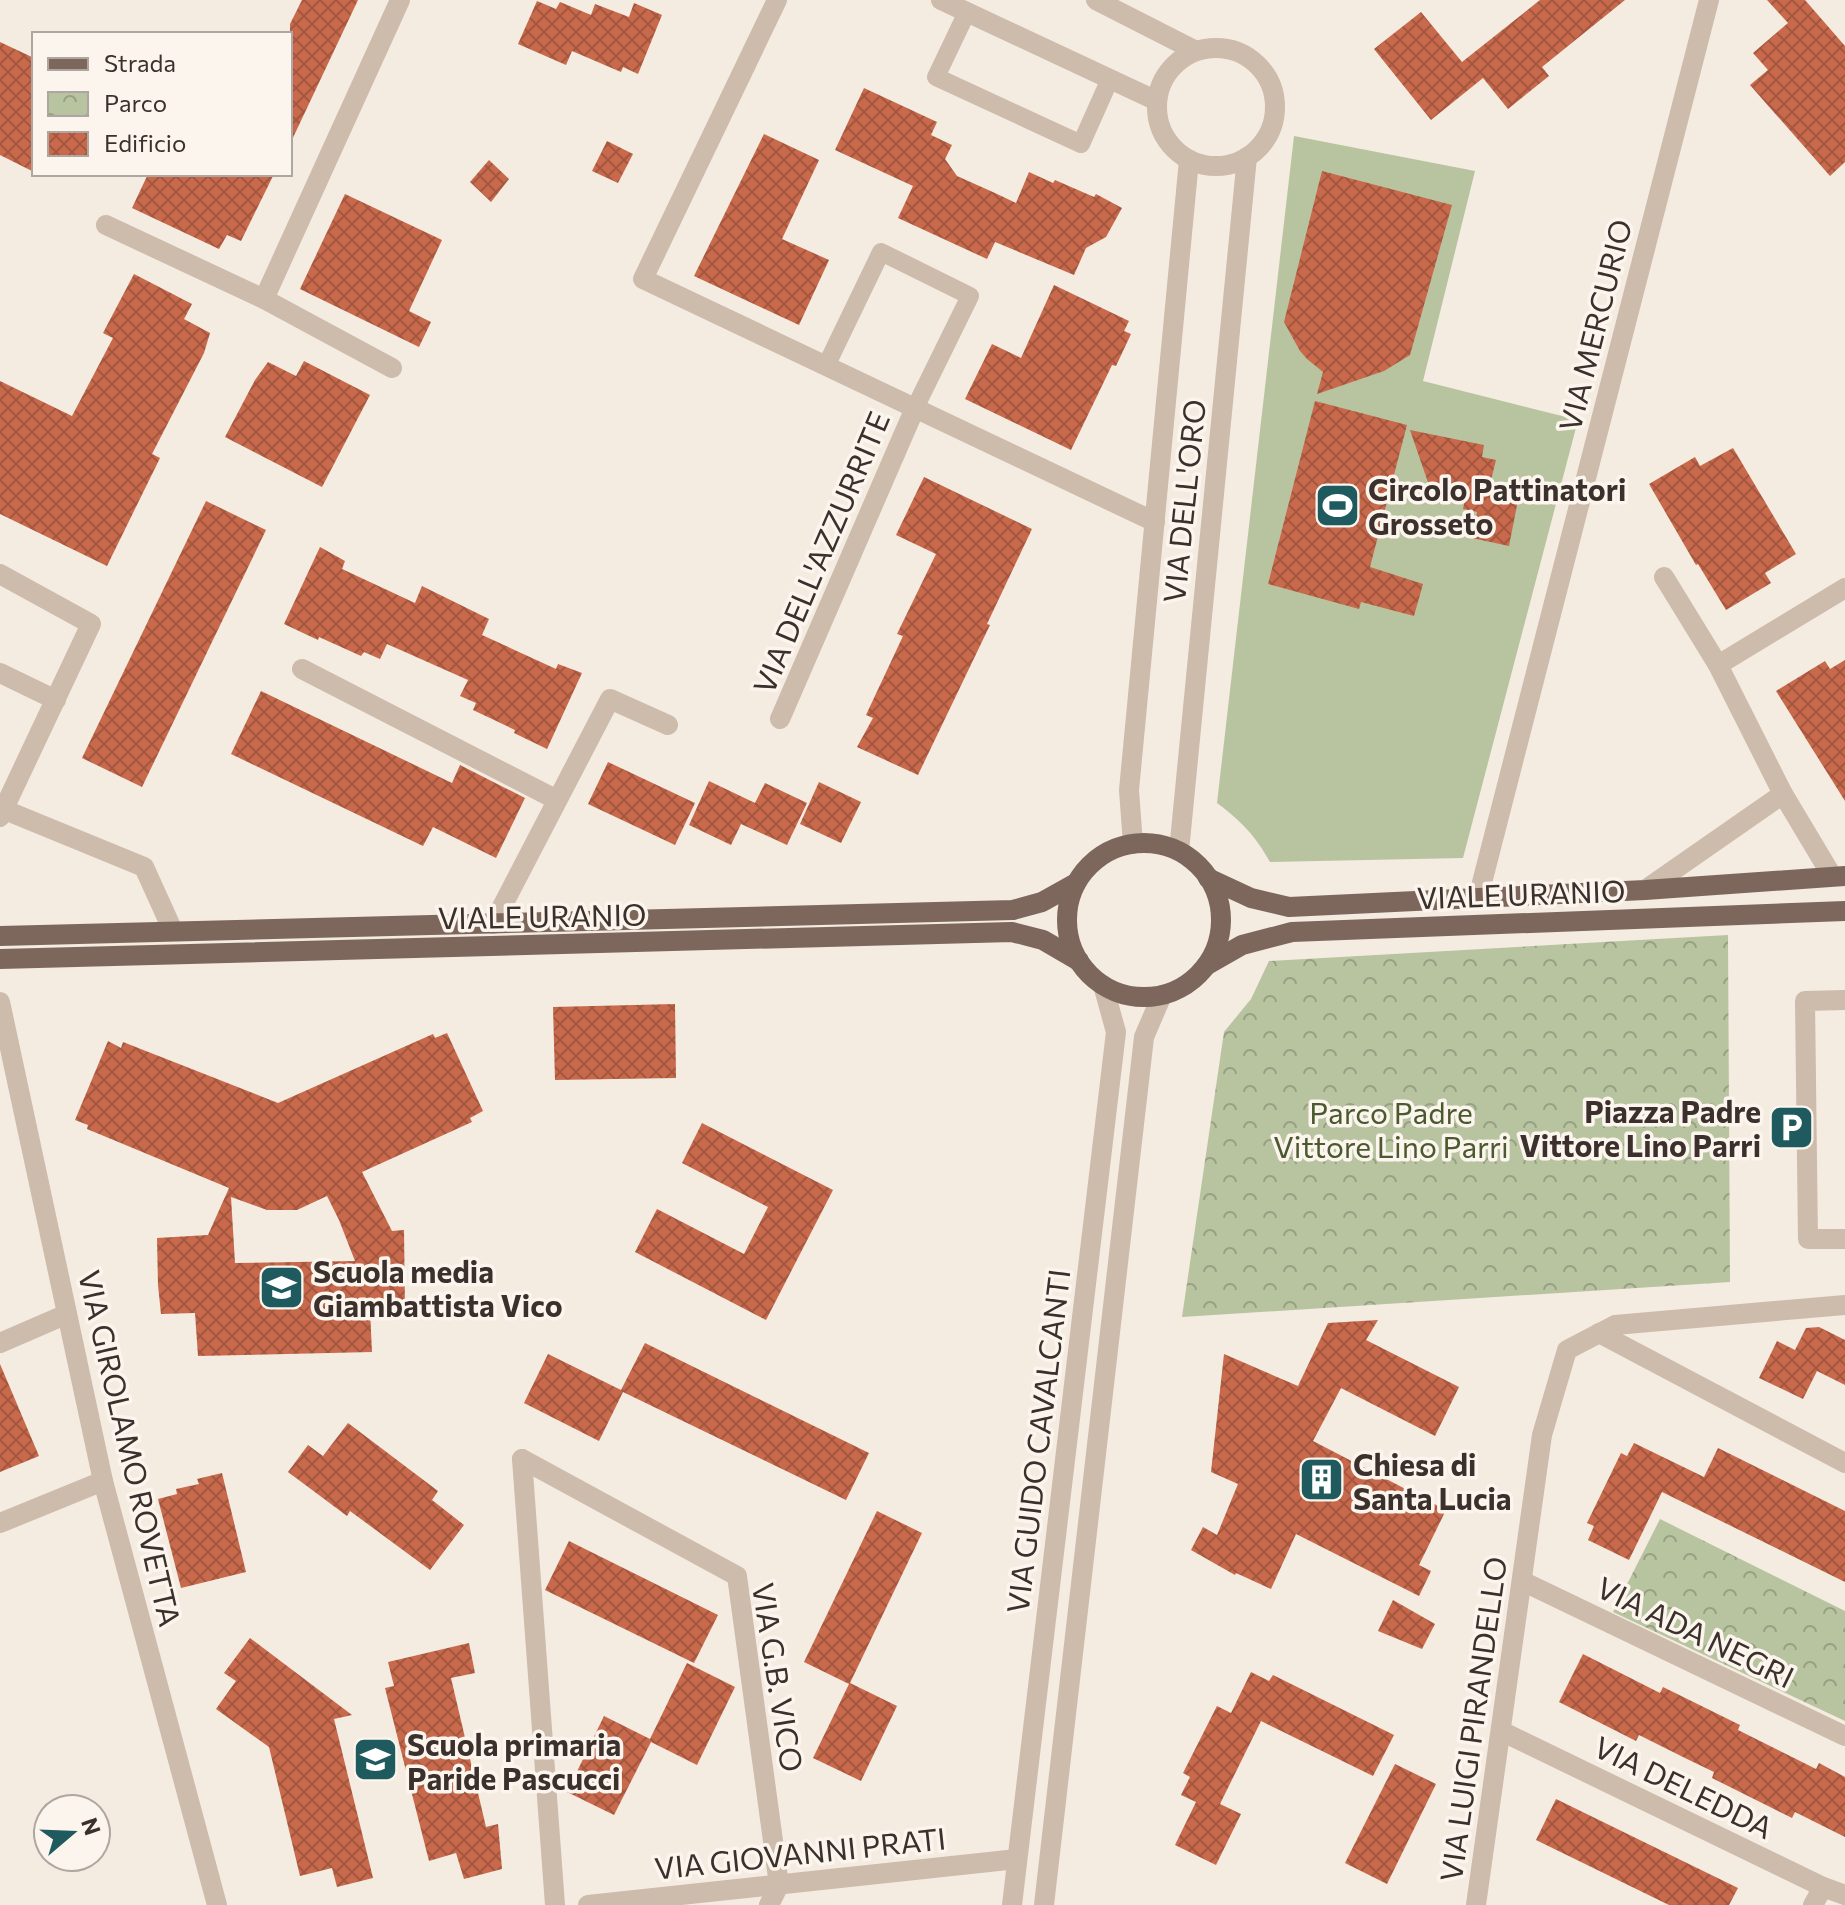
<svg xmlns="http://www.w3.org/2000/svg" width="1845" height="1905" viewBox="0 0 1845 1905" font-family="Commissioner,sans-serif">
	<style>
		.green { fill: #b8c4a0 }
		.park { fill: url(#park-crowns) }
		.building { fill: url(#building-cross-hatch); fill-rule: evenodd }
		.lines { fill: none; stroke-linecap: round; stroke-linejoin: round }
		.lane { stroke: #cdbbac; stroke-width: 18 }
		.street { stroke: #cdbbac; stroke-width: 20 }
		.primary { stroke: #7d675c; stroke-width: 20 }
		.labels { text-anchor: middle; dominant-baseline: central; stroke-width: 7; stroke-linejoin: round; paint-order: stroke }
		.street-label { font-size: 30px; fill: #3b302b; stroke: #fbf5ee }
		.poi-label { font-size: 30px; font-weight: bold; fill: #3b302b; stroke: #fbf5ee; text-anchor: start }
		.park-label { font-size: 30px; fill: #4a5a2e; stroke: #fbf5ee }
	</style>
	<defs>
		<pattern id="park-crowns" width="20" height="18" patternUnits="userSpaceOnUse" patternTransform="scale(2)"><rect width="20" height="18" fill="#b8c4a0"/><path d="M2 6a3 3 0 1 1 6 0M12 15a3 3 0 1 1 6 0" fill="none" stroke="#97a083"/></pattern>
		<pattern id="building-cross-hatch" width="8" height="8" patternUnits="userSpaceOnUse" patternTransform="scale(2)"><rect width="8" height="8" fill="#c8694b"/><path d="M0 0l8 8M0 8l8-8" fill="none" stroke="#a4573f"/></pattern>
	</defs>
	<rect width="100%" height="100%" fill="#f4ebe1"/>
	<path class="green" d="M1294 136 1475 171 1423 381 1578 420 1463 858 1270 862C1255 835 1241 821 1217 803Z"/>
	<g class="park">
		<path d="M1728 935 1730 1282 1182 1317 1224 1032 1251 999 1269 961Z"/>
		<path d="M1660 1519 1845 1611V1721L1613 1612Z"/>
	</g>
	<g class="building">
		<path d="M302 0H358L290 144V24Z"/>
		<path d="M1540 0H1625L1542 67 1549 76 1508 109 1483 78 1431 120 1374 49 1421 12 1462 62Z"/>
		<path d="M1767 0H1805L1845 46V162L1830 176 1750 85 1768 70 1753 53 1788 23Z"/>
		<path d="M537 1 556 9 560 2 591 15 595 4 629 17 634 3 662 15 638 74 623 67 621 72 572 51 566 65 518 44Z"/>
		<path d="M0 42 34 58V172L0 155Z"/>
		<path d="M864 88 937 122 931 135 952 145 945 159 957 176 995 193 1016 203 1029 172 1053 183 1055 180 1094 197 1096 194 1122 208 1106 237 1086 248 1074 275 995 242 987 259 898 218 913 186 835 150Z"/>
		<path d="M764 134 819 160 782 239 829 260 799 325 694 276Z"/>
		<path d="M607 141 633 154 618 183 592 171Z"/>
		<path d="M489 160 509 179 491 202 470 182Z"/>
		<path d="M1322 171 1452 205 1410 355 1384 371 1317 394 1323 372 1307 359 1300 351 1284 322Z"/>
		<path d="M148 174H274L241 241 227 235 219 249 132 208Z"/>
		<path d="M345 194 442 240 409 311 431 322 419 347 300 289Z"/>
		<path d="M134 274 192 304 184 319 210 333 204 353 152 454 160 458 107 566 0 514V381L72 416 113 338 103 333Z"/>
		<path d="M1054 285 1129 321 1124 331 1131 334 1116 366 1112 365 1071 450 965 399 992 344 1021 358Z"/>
		<path d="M304 361 370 395 322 487 225 437 255 380 268 362 296 376Z"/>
		<path d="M1315 401 1407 425 1370 567 1423 584 1414 616 1361 602 1359 609 1268 584Z"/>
		<path d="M1410 430 1484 445 1482 457 1496 460 1490 484 1520 490 1509 546 1472 538 1477 512 1463 509 1465 500 1432 494Z"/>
		<path d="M1733 448 1796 554 1765 573 1771 583 1726 610 1698 564 1696 565 1649 484 1695 457 1700 466Z"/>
		<path d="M924 477 1032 529 987 624 990 625 918 775 857 747 873 718 866 715 903 636 897 634 936 554 896 535Z"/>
		<path d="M206 501 266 530 142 787 82 758Z"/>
		<path d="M320 547 345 561 342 569 415 603 422 586 489 619 482 635 556 669 558 664 582 673 547 749 514 733 515 730 473 710 476 703 460 696 468 680 387 644 380 659 364 652 361 656 319 637 318 640 284 624Z"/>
		<path d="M1845 660V801L1776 691 1825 661 1830 669Z"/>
		<path d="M261 691 452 783 460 765 525 798 496 858 433 827 423 846 231 754Z"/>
		<path d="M608 762 695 803 675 845 588 804Z"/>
		<path d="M709 781 755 803 765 783 807 803 787 845 741 824 731 845 689 825Z"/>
		<path d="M819 782 861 802 841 843 800 824Z"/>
		<path d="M675 1004 676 1078 555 1080 553 1007Z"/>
		<path d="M447 1033 483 1111 470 1118 472 1122 362 1172 392 1231 404 1230 405 1309 370 1310 372 1352 198 1356 195 1313 161 1314 158 1285 157 1238 208 1235 229 1188 87 1129 88 1125 75 1120 108 1041 121 1048 123 1042 278 1103 433 1034 435 1038ZM327 1196 339 1220 355 1261 235 1263 231 1197 267 1210H297Z"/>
		<path d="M702 1123 833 1190 766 1320 635 1252 657 1209 744 1254 768 1207 682 1163Z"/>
		<path d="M1378 1320 1366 1340 1459 1387 1435 1436 1341 1388 1313 1441 1446 1510 1419 1565 1431 1571 1419 1596 1296 1534 1271 1589 1236 1573 1235 1575 1191 1550 1203 1527 1217 1535 1238 1484 1211 1472 1224 1354 1298 1386 1328 1323Z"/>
		<path d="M1819 1327 1845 1340V1385L1817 1371 1803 1399 1759 1378 1777 1341 1795 1350 1806 1328Z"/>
		<path d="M645 1343 869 1453 846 1500 623 1392 599 1441 524 1403 548 1354 621 1390Z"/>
		<path d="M0 1364 39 1456 0 1472Z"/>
		<path d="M348 1423 438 1491 432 1500 464 1525 430 1570 350 1511 347 1516 288 1472 308 1445 323 1456Z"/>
		<path d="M1634 1443 1704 1477 1718 1448 1845 1511V1582L1662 1492 1629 1560 1588 1540 1594 1526 1587 1523 1621 1453 1627 1456Z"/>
		<path d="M222 1473 246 1572 181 1588 158 1499 177 1494 176 1489 199 1484 197 1479Z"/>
		<path d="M877 1511 922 1533 850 1683 897 1706 861 1781 813 1758 849 1684 804 1662Z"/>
		<path d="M569 1541 718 1615 694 1663 545 1590Z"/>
		<path d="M1393 1600 1435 1624 1422 1649 1378 1631Z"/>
		<path d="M250 1638 352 1715 334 1719 373 1878 337 1887 332 1868 300 1876 269 1747 216 1709 236 1681 224 1673Z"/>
		<path d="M469 1643 475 1673 451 1678 486 1827 498 1824 502 1869 464 1879 456 1853 429 1861 385 1688 394 1686 388 1662Z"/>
		<path d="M1583 1654 1660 1693 1663 1687 1740 1725 1738 1730 1816 1769 1819 1763 1845 1777V1837L1795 1812 1792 1818 1712 1778 1714 1772 1687 1759 1639 1735 1636 1741 1559 1702Z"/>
		<path d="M687 1663 735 1687 697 1765 651 1742 614 1815 567 1792 604 1716 650 1739Z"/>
		<path d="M1251 1672 1269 1681 1273 1675 1394 1735 1373 1776 1261 1721 1220 1804 1241 1814 1216 1865 1175 1845 1196 1802 1181 1795 1190 1777 1183 1773 1217 1706 1231 1713Z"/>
		<path d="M1395 1764 1436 1784 1387 1884 1345 1863Z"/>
		<path d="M1556 1799 1738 1888 1729 1905H1669L1536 1840Z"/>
	</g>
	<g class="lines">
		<g class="lane">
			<path d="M967 12 936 77 1081 144 1110 79"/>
			<path d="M826 366 881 252 970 296 915 408"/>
		</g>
		<g class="street">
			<path d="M777 0 643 279 1155 522"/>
			<path d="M941 0 1157 101"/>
			<path d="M1096 0 1196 51"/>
			<circle cx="1216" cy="107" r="59"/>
			<path d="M106 225 264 299 392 368"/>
			<path d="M264 299 400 0"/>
			<path d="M0 574 91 624 0 817"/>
			<path d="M1664 577 1718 665 1783 794 1832 876"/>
			<path d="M1718 665 1845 588"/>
			<path d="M302 669 557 800"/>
			<path d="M0 673 56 700"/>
			<path d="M780 719 915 408"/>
			<path d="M0 808 144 867 173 931"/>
			<path d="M1133 844 1129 790 1189 160"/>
			<path d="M1179 851 1247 157"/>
			<path d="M1645 890 1783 794"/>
			<path d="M1478 898 1709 0"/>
			<path d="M493 924 610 699 668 725"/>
			<path d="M1845 1000 1805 1001 1808 1239H1845"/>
			<path d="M0 1002 103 1481 217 1905"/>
			<path d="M1599 1333 1845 1463"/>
			<path d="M0 1343 67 1314"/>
			<path d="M522 1459 737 1576 779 1885 769 1905"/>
			<path d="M522 1459 555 1905"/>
			<path d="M0 1523 103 1481"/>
			<path d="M1522 1581 1845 1736"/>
			<path d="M1501 1731 1823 1887 1813 1905"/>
			<path d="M1823 1887 1845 1895"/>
			<path d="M588 1905 1017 1859"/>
			<path d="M1012 1905 1116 1032 1103 985"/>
			<path d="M1044 1905 1143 1046 1144 1037 1162 995"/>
			<path d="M1476 1905 1542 1435 1567 1350 1615 1325 1845 1305"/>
		</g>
		<g class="primary">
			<circle cx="1144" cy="920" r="77"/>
			<path d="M1208 878 1251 898 1289 907 1645 890 1845 876"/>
			<path d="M0 936 1013 910 1042 902 1076 883"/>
			<path d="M0 959 1012 932 1043 940 1079 961"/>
			<path d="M1207 965 1242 945 1292 932 1845 911"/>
		</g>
	</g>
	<defs>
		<symbol id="stadium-square" viewBox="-11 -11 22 22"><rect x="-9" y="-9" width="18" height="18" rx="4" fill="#1f5a5e" stroke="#fbf5ee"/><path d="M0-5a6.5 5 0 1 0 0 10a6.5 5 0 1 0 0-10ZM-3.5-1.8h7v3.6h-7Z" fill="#fff"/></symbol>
		<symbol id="parking-square" viewBox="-11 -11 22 22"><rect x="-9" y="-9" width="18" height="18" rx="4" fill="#1f5a5e" stroke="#fbf5ee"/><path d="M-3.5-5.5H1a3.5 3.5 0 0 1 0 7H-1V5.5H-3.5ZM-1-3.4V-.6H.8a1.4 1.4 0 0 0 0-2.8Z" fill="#fff"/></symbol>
		<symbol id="school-square" viewBox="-11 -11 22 22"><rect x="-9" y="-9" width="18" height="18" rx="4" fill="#1f5a5e" stroke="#fbf5ee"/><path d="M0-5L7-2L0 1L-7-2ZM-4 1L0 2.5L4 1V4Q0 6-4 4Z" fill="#fff"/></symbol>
		<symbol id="building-square" viewBox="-11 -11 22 22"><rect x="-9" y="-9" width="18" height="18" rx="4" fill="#1f5a5e" stroke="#fbf5ee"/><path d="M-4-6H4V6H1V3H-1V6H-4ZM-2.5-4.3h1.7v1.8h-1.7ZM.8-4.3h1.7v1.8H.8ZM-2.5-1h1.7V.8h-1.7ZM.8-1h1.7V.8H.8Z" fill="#fff"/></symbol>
	</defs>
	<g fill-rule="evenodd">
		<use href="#stadium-square" x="1312" y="480" width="51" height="51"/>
		<use href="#parking-square" x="1766" y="1102" width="51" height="51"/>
		<use href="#school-square" x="256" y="1262" width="51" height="51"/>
		<use href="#building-square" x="1296" y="1454" width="51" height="51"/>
		<use href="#school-square" x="350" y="1734" width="51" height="51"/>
	</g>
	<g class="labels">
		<g class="street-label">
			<text transform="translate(1594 325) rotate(-76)">VIA MERCURIO</text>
			<text transform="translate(1183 501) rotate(-84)">VIA DELL'ORO</text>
			<text transform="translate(820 552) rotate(-67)">VIA DELL'AZZURRITE</text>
			<text transform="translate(1521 893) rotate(-2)">VIALE URANIO</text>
			<text transform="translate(542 915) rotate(-1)">VIALE URANIO</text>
			<text transform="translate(1037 1441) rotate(-83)">VIA GUIDO CAVALCANTI</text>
			<text transform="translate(131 1448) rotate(77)">VIA GIROLAMO ROVETTA</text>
			<text transform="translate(1696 1631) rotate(26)">VIA ADA NEGRI</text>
			<text transform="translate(779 1677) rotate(81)">VIA G.B. VICO</text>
			<text transform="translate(1472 1719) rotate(-82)">VIA LUIGI PIRANDELLO</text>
			<text transform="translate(1684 1786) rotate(26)">VIA DELEDDA</text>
			<text transform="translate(800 1852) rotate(-6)">VIA GIOVANNI PRATI</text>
		</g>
		<g class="poi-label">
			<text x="1368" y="488">Circolo Pattinatori<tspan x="1368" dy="34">Grosseto</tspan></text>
			<text x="1761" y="1110" text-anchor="end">Piazza Padre<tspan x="1761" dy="34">Vittore Lino Parri</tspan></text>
			<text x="313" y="1270">Scuola media<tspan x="313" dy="34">Giambattista Vico</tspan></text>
			<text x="1353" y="1463">Chiesa di<tspan x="1353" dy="34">Santa Lucia</tspan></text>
			<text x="407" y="1743">Scuola primaria<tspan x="407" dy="34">Paride Pascucci</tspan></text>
		</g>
		<g class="park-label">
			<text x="1391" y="1111">Parco Padre<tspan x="1391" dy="34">Vittore Lino Parri</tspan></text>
		</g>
	</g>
	<rect x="32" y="32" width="260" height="144" fill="#fbf5ee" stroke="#aea6a0" stroke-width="2"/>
	<rect x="48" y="58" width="40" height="12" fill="#7d675c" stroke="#aea6a0" stroke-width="2"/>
	<text x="104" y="72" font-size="24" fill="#3b302b">Strada</text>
	<rect x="48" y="92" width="40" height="24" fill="url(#park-crowns)" stroke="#aea6a0" stroke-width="2"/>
	<text x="104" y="112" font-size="24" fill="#3b302b">Parco</text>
	<rect x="48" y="132" width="40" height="24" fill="url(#building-cross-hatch)" stroke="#aea6a0" stroke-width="2"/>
	<text x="104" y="152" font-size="24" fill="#3b302b">Edificio</text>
	<g transform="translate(72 1833) rotate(71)"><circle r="38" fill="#fbf5ee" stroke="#aea6a0" stroke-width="2"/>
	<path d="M0-6L14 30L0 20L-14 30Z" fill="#1f5a5e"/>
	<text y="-12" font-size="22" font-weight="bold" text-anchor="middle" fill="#3b302b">N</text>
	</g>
</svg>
